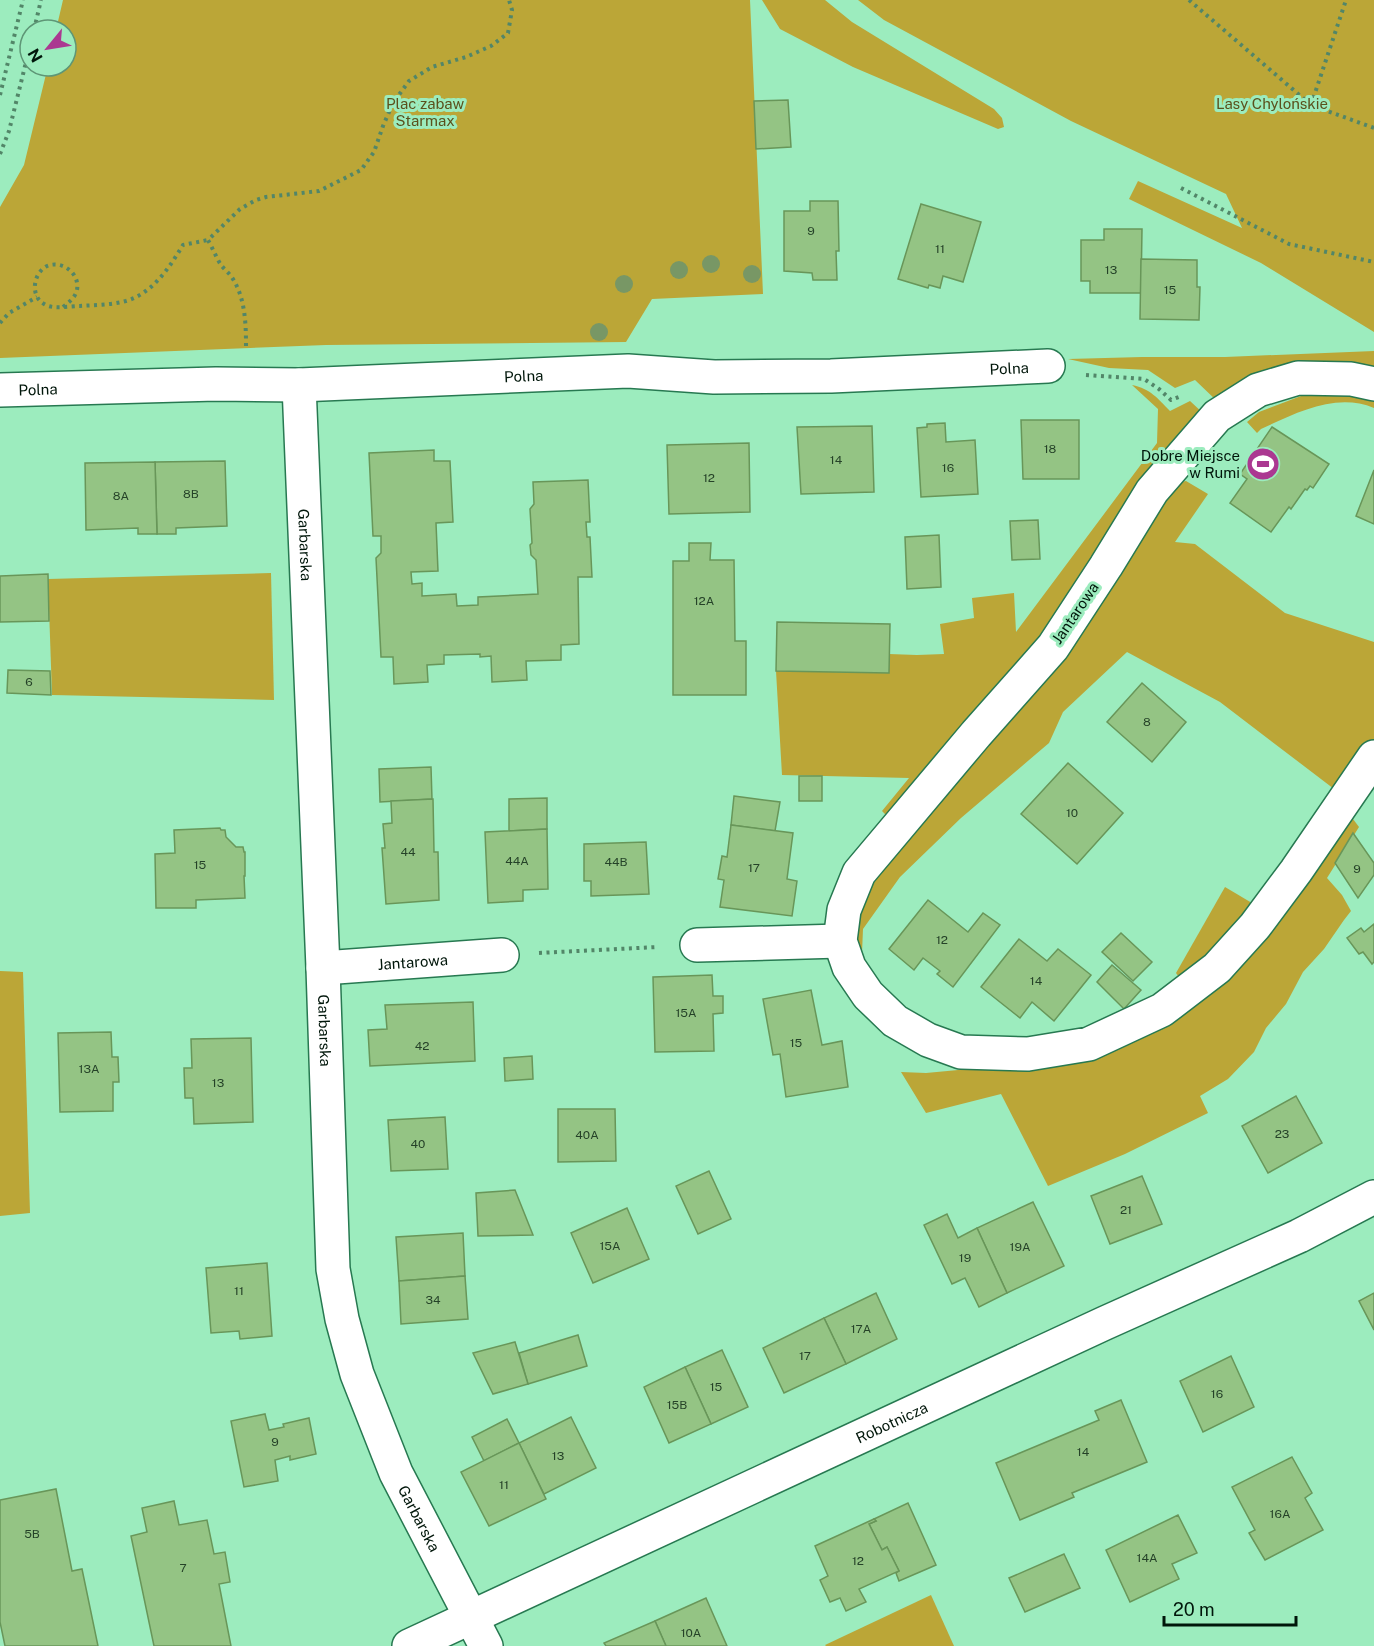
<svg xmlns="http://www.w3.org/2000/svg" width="1374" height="1646" viewBox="0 0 1374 1646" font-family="'Public Sans',sans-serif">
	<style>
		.green { fill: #bba637 }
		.building { fill: #94c484; stroke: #689659; stroke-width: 1.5 }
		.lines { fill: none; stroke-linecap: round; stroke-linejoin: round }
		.street-casing { stroke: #277951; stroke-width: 36 }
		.path { stroke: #528668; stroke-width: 4; stroke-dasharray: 3 4.5; stroke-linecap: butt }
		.street { stroke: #fff; stroke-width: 33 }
		.tree { fill: #789765 }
		.labels { text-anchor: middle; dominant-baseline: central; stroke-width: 6; stroke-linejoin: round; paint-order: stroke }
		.number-label { font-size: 12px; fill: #254228 }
		.park-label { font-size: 15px; fill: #5b511d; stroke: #9cecbe }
		.street-label { font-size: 15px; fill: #00160a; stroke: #9cecbe }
		.poi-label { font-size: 15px; fill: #00160a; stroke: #9cecbe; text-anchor: end }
	</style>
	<rect width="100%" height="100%" fill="#9cecbe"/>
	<g class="green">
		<path d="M63 0H750L763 294 652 299 626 342 326 345 0 358V207L24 165 48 66H66V30H56Z"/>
		<path d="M762 0H825L852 22 994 109 1002 118 1004 127 998 129 853 67 780 29Z"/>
		<path d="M858 0H1374V332L1261 263 1129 199 1138 181 1242 228 1226 194 1071 121 884 20Z"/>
		<path d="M1374 351V374L1218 402 1195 380 1175 388 1148 370 1109 368 1068 359 1142 357H1225Z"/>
		<path d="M1132 385C1151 389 1157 398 1170 411L1190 401 1204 414 1080 593 892 821 882 811 909 778 782 775 776 671 888 673 889 654 917 655 944 654 940 624 974 618 972 598 1014 593 1016 632 1157 443 1158 409Z"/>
		<path d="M1339 390 1374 398V408C1336 392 1296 413 1261 429L1257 433 1247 422 1259 412 1309 393Z"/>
		<path d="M1186 481 1208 494 1175 542 1195 544 1285 613 1374 642V739L1338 792 1220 702 1127 652 1063 712 1049 743 961 818 900 877 863 929 862 953C850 930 859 908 867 885L1172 484Z"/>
		<path d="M271 573 274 700 52 695 48 579Z"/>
		<path d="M1347 811 1359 827 1327 878 1342 895 1351 911 1344 920 1324 949 1303 972 1286 1004 1266 1028 1254 1052 1228 1079 1200 1096 1208 1113 1125 1154 1048 1186 1001 1094 926 1113 901 1072 926 1073 1001 1066 1164 1022Z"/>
		<path d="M1225 887 1257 906 1241 924 1181 980 1176 973Z"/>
		<path d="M0 971 23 972 30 1213 0 1216Z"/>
		<path d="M931 1595 954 1646H826L825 1645Z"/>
	</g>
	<g class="building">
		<path d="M788 100 791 147 756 149 754 101Z"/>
		<path d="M810 201H838L839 251H836L837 280H813L812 273 784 271V211H810Z"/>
		<path d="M921 204 981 222 963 282 943 276 940 288 929 285 928 288 898 279Z"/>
		<path d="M1104 229H1142L1141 293H1090V281H1081V240H1104Z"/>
		<path d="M1141 259 1197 260V287H1200L1199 320 1140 319Z"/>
		<path d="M1021 420H1079V479H1023Z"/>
		<path d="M945 423 946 442 975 440 978 494 921 497 917 428 927 427V424Z"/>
		<path d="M872 426 874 492 801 494 797 427Z"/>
		<path d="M1272 427 1329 464 1313 488 1310 486 1307 490 1305 489 1291 509 1289 507 1271 532 1230 503 1247 479 1240 474Z"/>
		<path d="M749 443 750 512 669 514 667 445Z"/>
		<path d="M434 450V461H450L453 522 436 523 438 571 411 572 412 584 422 583V596L456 594 457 606 478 605V597L538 594 536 560 531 555 530 545 532 543 530 509 534 504 533 482 588 480 590 522H586L587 537H590L592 577H578L579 644 561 645V660L526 661 527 680 492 682 491 656 480 657V654L444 655V664L427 665 428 682 394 684 393 657H381L376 558 381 553V536H373L369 453Z"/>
		<path d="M225 461 227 526 176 528V534H157L155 462Z"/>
		<path d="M155 462 157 534H138V528L86 530 85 463Z"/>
		<path d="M1374 470V524L1356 516Z"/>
		<path d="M1038 520 1040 559 1012 560 1010 521Z"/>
		<path d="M939 535 941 587 907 589 905 537Z"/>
		<path d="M689 543H711L710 560H734L735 641H746V695H673V561H689Z"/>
		<path d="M48 574 49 621 0 622V576Z"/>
		<path d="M777 622 890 624 889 673 776 671Z"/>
		<path d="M8 670 50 671 51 695 7 693Z"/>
		<path d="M1142 683 1186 722 1152 762 1107 722Z"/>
		<path d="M1068 763 1123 813 1077 864 1021 814Z"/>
		<path d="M431 767 432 799 380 802 379 769Z"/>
		<rect x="799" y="776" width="23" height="25"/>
		<path d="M734 796 780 802 775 831 731 825Z"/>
		<path d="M547 798V829L509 831V799Z"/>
		<path d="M433 799 434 852H438L439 900 386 904 382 848H385L383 824 392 823 391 801Z"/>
		<path d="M731 825 793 833 787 879 797 881 792 916 720 907 724 880 718 879 722 856 727 857Z"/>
		<path d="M220 828 221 830H225L226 837 236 847H243L244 852H245V876H244L245 898 196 900V908H156L155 854 175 853 174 830Z"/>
		<path d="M547 829 548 889 523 890V901L488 903 485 832Z"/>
		<path d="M1353 833 1374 863V875L1358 898 1335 863Z"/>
		<path d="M646 842 649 894 591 896V881H584V844Z"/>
		<path d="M928 900 968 932 983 913 1000 925 953 987 937 974 940 971 923 958 914 970 889 949Z"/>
		<path d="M1374 924V962L1372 964 1363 952 1359 954 1347 938 1361 928 1364 932Z"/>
		<path d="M1121 933 1152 962 1133 981 1102 952Z"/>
		<path d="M1019 939 1047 961 1058 949 1091 975 1054 1021 1032 1002 1020 1018 981 987Z"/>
		<path d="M1112 965 1141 990 1124 1009 1097 982Z"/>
		<path d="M712 975 713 996H723V1013L713 1014 714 1051 655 1052 653 977Z"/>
		<path d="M811 990 822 1045 842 1041 848 1087 786 1097 780 1054 773 1055 763 999Z"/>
		<path d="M473 1002 475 1061 370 1066 368 1030 387 1029 385 1005Z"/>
		<path d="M111 1032 112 1057H118L119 1082H113V1111L60 1112 58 1033Z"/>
		<path d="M251 1038 253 1122 194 1124 193 1098H185L184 1068H192L191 1039Z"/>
		<path d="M532 1056 533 1079 505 1081 504 1058Z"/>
		<path d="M1296 1096 1322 1143 1268 1173 1242 1126Z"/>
		<path d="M558 1109H615L616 1161 558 1162Z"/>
		<path d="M445 1117 448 1169 391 1171 388 1120Z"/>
		<path d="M709 1171 731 1219 698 1234 676 1186Z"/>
		<path d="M1142 1176 1162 1224 1110 1244 1091 1196Z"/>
		<path d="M515 1190 533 1235 478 1236 476 1193Z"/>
		<path d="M1033 1202 1064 1266 1007 1293 977 1228Z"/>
		<path d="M627 1208 649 1259 593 1283 571 1233Z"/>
		<path d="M947 1214 958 1238 977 1228 1007 1293 979 1307 965 1278 952 1284 924 1225Z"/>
		<path d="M463 1233 465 1276 399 1281 396 1237Z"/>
		<path d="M267 1263 272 1336 240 1339 239 1331 211 1333 206 1268Z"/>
		<path d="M465 1276 468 1319 401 1324 399 1281Z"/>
		<path d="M876 1293 897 1339 846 1364 824 1318Z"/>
		<path d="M1374 1293V1330L1359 1301Z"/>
		<path d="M824 1318 846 1364 784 1393 763 1348Z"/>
		<path d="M578 1335 587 1366 528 1384 519 1353Z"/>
		<path d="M515 1342 528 1384 493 1394 473 1353Z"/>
		<path d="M722 1350 748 1407 711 1424 685 1367Z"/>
		<path d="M1231 1356 1254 1407 1203 1432 1180 1381Z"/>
		<path d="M685 1367 711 1424 669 1443 644 1387Z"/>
		<path d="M1121 1400 1147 1462 1072 1493 1074 1497 1020 1520 996 1463 1099 1420 1095 1411Z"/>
		<path d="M265 1414 269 1430 284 1427 283 1424 309 1418 316 1454 290 1460V1456L275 1460 278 1481 244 1487 231 1421Z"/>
		<path d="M571 1417 596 1468 544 1494 519 1443Z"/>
		<path d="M507 1419 519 1443 484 1461 472 1437Z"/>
		<path d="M519 1443 546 1499 489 1526 461 1472Z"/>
		<path d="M1292 1457 1312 1493 1305 1498 1323 1530 1265 1560 1249 1533 1255 1530 1232 1487Z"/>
		<path d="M56 1489 72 1571 82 1569 98 1646H5L0 1622V1500Z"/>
		<path d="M174 1501 179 1525 207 1520 214 1554 225 1552 230 1582 219 1584 231 1646H154L131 1536 147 1532 142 1508Z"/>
		<path d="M908 1503 936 1565 899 1581 896 1573 899 1571 887 1547 882 1550 869 1524 876 1521 874 1519Z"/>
		<path d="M1178 1515 1197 1553 1172 1564 1179 1579 1130 1602 1106 1550Z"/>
		<path d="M874 1519 876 1521 869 1524 882 1550 887 1547 899 1571 859 1589 866 1602 846 1611 840 1598 830 1602 820 1580 828 1576 815 1546Z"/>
		<path d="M1064 1554 1080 1588 1025 1612 1009 1578Z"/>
		<path d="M706 1598 727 1646H666L655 1621Z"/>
		<path d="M655 1621 666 1646H606L604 1643Z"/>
	</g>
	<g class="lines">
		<defs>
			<g id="street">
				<path d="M1374 384 1351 379 1298 378 1258 390 1217 416 1152 491 1106 566 1053 647 976 734 859 873 844 910 840 941 849 967 868 995 895 1021 928 1040 961 1052 1028 1054 1089 1044 1162 1010 1217 968 1255 926 1296 871 1374 757"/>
				<path id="s1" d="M299 385 323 968 333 1269 342 1319 357 1374 396 1473 486 1646"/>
				<path id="s2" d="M0 390 216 384 299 385 628 371 714 377 831 376 1048 366"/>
				<path d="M697 945 840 941"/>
				<path id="s3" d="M323 968 502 955"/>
				<path id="s4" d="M409 1646 1105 1323 1299 1236 1374 1197"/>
			</g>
		</defs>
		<use href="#street" class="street-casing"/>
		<g class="path">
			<path d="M1189 0 1311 105 1374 128"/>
			<path d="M34 30 41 0"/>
			<path d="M0 95 23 0"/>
			<path d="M1311 105 1346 0"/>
			<path d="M0 154 9 131 30 46"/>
			<path d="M1181 188 1289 244 1374 262"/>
			<path d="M63 307C69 302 75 298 77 290 80 273 62 260 47 266 33 273 30 296 44 304 53 310 69 306 80 306 95 305 111 305 126 301 153 293 169 268 183 245L208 240"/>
			<path d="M0 323 9 313 37 297"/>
			<path d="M246 346C246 322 245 296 231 276 228 272 224 269 221 265 217 259 212 247 208 240L240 209 256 200 266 197 319 191 361 170 374 152 383 126 393 103 409 81 432 67 466 57 491 46 508 33 512 10 509 0"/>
			<path d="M1086 375 1144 379 1159 389 1171 400 1179 397"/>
			<path d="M539 953 658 947"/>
		</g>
		<use href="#street" class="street"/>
	</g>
	<g class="tree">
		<circle cx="711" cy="264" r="9"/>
		<circle cx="679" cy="270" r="9"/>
		<circle cx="752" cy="274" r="9"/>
		<circle cx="624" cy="284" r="9"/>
		<circle cx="599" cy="332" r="9"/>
	</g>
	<defs>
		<symbol id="stadium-disc" viewBox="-11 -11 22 22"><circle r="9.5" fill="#ab3891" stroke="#9cecbe"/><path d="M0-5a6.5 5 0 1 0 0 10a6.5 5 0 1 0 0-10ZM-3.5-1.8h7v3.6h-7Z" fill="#fff"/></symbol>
	</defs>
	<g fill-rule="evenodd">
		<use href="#stadium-disc" x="1244" y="445" width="38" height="38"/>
	</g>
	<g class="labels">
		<g class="number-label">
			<text x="811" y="231">9</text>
			<text x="940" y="249">11</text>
			<text x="1111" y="270">13</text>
			<text x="1170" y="290">15</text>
			<text x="1050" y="449">18</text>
			<text x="836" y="460">14</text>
			<text x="948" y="468">16</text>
			<text x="709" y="478">12</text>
			<text x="191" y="494">8B</text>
			<text x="121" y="496">8A</text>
			<text x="704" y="601">12A</text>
			<text x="29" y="682">6</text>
			<text x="1147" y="722">8</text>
			<text x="1072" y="813">10</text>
			<text x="408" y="852">44</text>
			<text x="517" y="861">44A</text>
			<text x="616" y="862">44B</text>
			<text x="200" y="865">15</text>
			<text x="754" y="868">17</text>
			<text x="1357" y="869">9</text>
			<text x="942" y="940">12</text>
			<text x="1036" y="981">14</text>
			<text x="686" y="1013">15A</text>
			<text x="796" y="1043">15</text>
			<text x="422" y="1046">42</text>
			<text x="89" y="1069">13A</text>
			<text x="218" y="1083">13</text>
			<text x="1282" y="1134">23</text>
			<text x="587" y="1135">40A</text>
			<text x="418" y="1144">40</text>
			<text x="1126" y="1210">21</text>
			<text x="610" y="1246">15A</text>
			<text x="1020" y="1247">19A</text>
			<text x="965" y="1258">19</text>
			<text x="239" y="1291">11</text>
			<text x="433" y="1300">34</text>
			<text x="861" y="1329">17A</text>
			<text x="805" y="1356">17</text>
			<text x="716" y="1387">15</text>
			<text x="1217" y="1394">16</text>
			<text x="677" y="1405">15B</text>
			<text x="275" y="1442">9</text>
			<text x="1083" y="1452">14</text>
			<text x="558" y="1456">13</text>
			<text x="504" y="1485">11</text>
			<text x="1280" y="1514">16A</text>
			<text x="32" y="1534">5B</text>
			<text x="1147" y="1558">14A</text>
			<text x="858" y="1561">12</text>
			<text x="183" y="1568">7</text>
			<text x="691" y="1633">10A</text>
		</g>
		<g class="park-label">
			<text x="425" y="103">Plac zabaw<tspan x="425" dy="17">Starmax</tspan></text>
			<text x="1272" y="103">Lasy Chylońskie</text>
		</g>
		<g class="street-label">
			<text stroke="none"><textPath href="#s2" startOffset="1010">Polna</textPath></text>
			<text stroke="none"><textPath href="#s2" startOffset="524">Polna</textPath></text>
			<text stroke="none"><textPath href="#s2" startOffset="38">Polna</textPath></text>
			<text stroke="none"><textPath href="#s1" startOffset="160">Garbarska</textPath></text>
			<text transform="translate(1075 613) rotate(-56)">Jantarowa</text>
			<text stroke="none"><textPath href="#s3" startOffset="90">Jantarowa</textPath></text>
			<text stroke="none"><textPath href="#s1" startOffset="646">Garbarska</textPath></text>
			<text stroke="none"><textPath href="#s4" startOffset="532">Robotnicza</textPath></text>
			<text stroke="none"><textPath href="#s1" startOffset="1150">Garbarska</textPath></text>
		</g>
		<g class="poi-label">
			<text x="1240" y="455">Dobre Miejsce<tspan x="1240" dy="17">w Rumi</tspan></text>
		</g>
	</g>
	<g transform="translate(48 48) rotate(240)"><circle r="28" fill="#9cecbe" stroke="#5e9676" stroke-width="1.5"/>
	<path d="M0-4.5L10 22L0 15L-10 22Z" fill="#ab3891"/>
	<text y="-9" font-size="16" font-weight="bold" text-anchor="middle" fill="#00160a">N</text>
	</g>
	<path d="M1164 1616v9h132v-9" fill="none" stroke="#00160a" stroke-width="3"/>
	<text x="1173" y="1616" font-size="18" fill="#00160a" stroke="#9cecbe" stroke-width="4.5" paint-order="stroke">20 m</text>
</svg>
